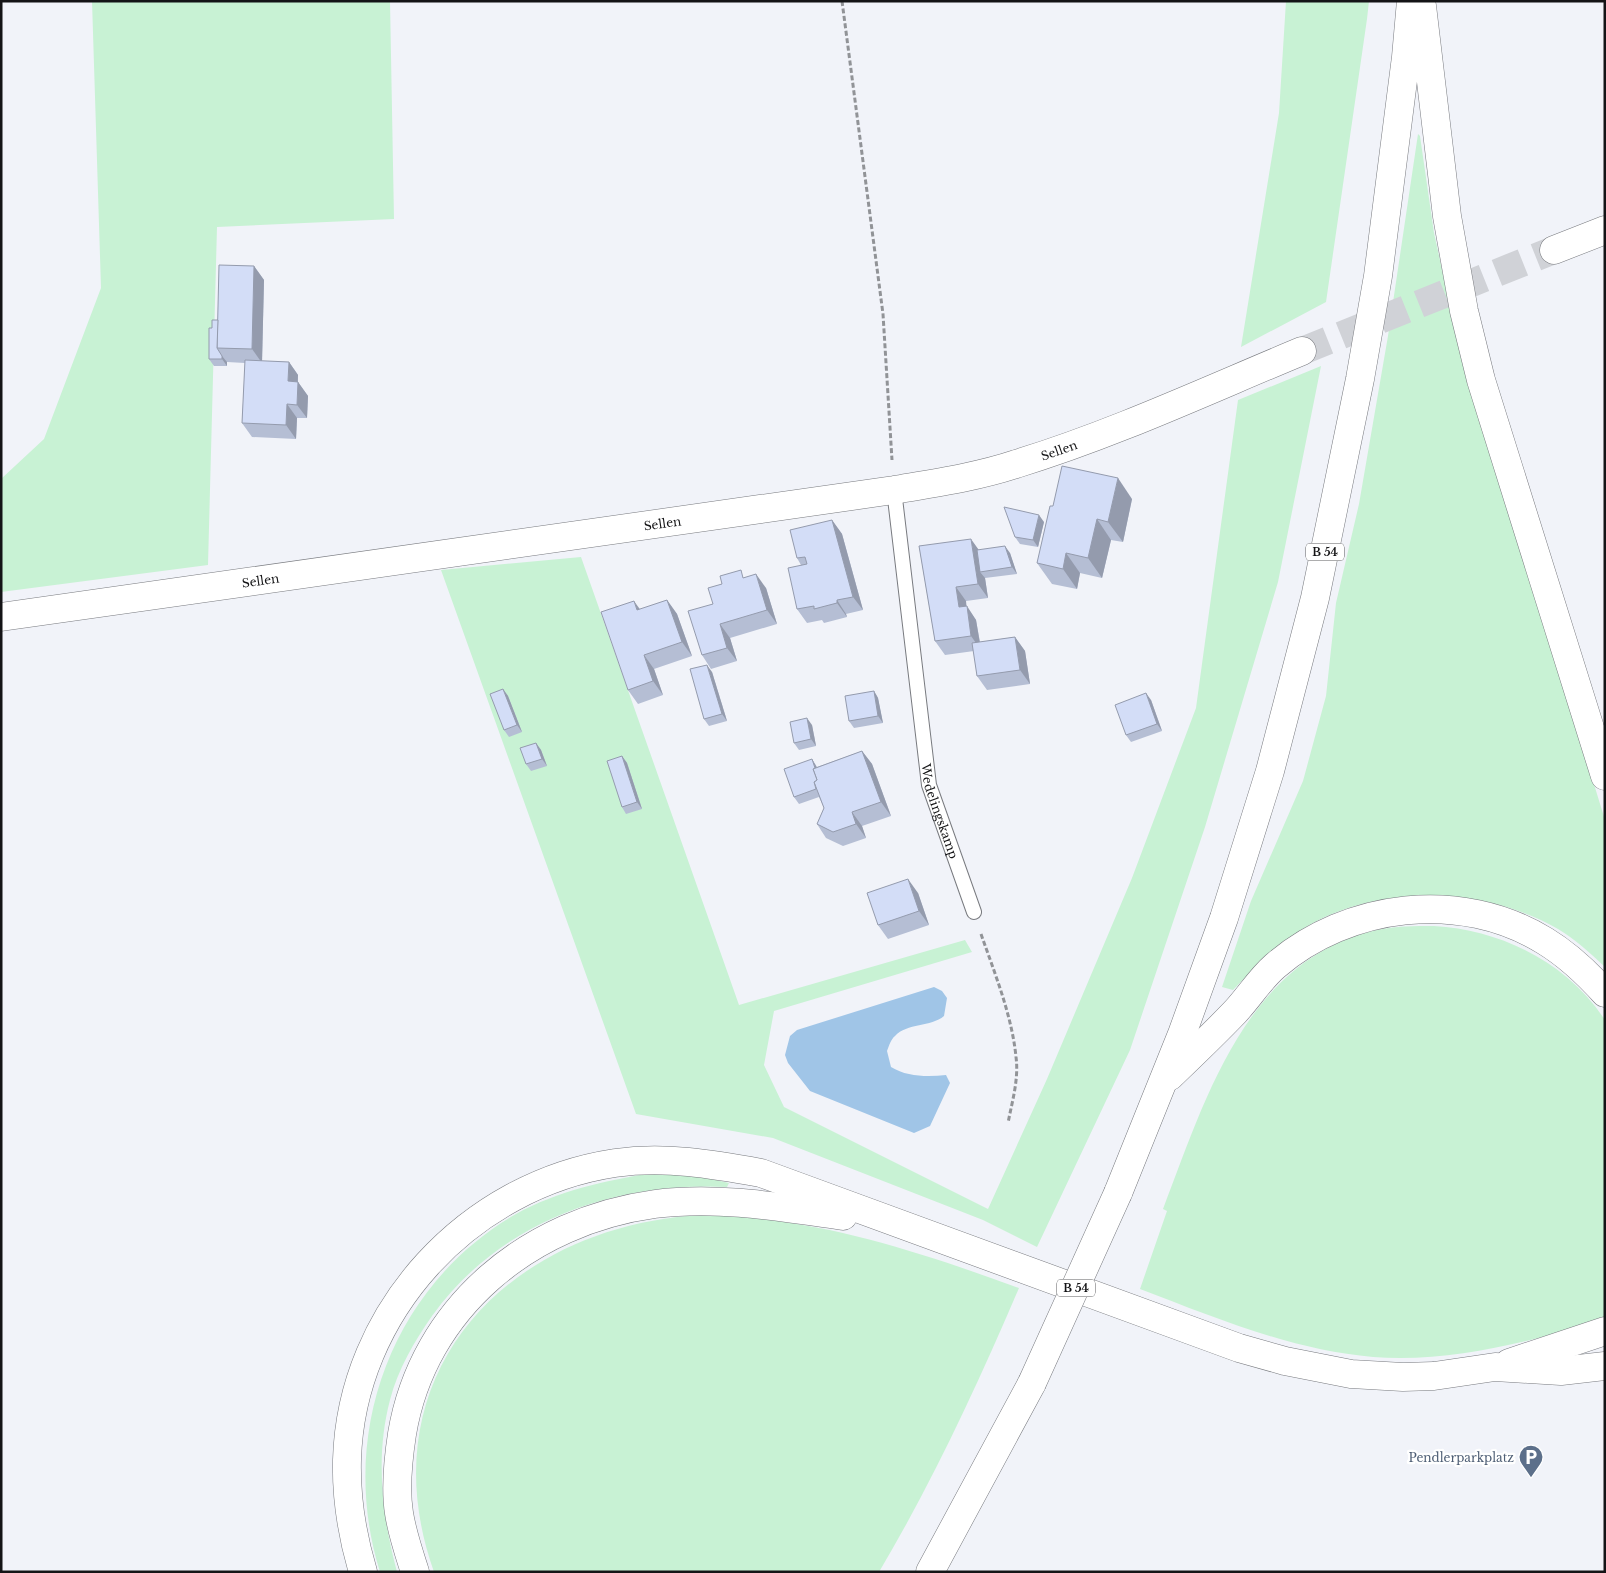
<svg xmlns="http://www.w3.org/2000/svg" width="1606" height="1573" viewBox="0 0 1606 1573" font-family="'Libre Baskerville',serif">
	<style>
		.green { fill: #c8f2d4 }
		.water { fill: #a0c5e7 }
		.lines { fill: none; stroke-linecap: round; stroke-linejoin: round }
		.street-tunnel { stroke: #d0d2d7; stroke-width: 28; stroke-dasharray: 28 14; stroke-linecap: butt }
		.lane-casing { stroke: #787a7f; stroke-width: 16 }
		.street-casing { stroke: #787a7f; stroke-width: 29 }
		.highway-casing { stroke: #787a7f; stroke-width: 29 }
		.path { stroke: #919397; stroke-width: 3; stroke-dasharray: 5 2.5; stroke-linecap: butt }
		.lane { stroke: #fff; stroke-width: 14 }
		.street { stroke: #fff; stroke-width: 28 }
		.highway { stroke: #fff; stroke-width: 28 }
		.highway-bridge-casing { stroke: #787a7f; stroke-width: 29; stroke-linecap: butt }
		.highway-bridge { stroke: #fff; stroke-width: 28 }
		.wall { fill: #b5bed4 }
		.shaded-wall { fill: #949bad }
		.building { fill: #d3ddf7; stroke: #949bad }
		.labels { text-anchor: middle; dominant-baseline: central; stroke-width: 4.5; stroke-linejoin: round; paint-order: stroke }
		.shield { fill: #fff; stroke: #5a5a5c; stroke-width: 1 }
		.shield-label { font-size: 11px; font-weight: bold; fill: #141416 }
		.street-label { font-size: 12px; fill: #141416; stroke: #fff }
		.service-label { font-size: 12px; fill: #4e5e75; stroke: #fff; text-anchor: end }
	</style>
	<rect width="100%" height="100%" fill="#f1f3f9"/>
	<g class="green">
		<path d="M92 1H390L394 219 217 227 208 565 1 592V479L44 439 101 288Z"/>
		<path d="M1286 1H1369L1367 19 1326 302 1241 347 1279 113Z"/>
		<path d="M1418 134 1420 136 1434 233 1459 346 1605 820V967C1590 953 1575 939 1558 929 1490 890 1399 885 1327 916 1290 932 1261 961 1233 990L1222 987 1251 901 1303 781 1326 696 1336 603 1359 504 1388 336Z"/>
		<path d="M1321 366 1278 582 1205 827 1130 1050 1037 1247 983 1220 773 1138 636 1114 441 570 581 557 739 1005 965 940 972 952 774 1011 764 1065 784 1107 988 1209 1047 1079 1132 878 1196 708 1238 400Z"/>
		<path d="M1434 926C1501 930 1567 962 1605 1020V1320C1530 1341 1452 1363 1373 1357 1292 1350 1216 1318 1140 1289L1167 1211 1163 1209C1205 1100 1246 959 1377 930 1395 926 1415 926 1434 926Z"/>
		<path d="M653 1173 699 1176 729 1183 727 1187C614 1181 499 1222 432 1316 414 1342 398 1369 390 1400 375 1457 382 1516 397 1572H380C337 1435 391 1286 516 1214 557 1191 607 1180 653 1173Z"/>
		<path d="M702 1215C815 1217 914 1250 1019 1288 977 1386 933 1481 879 1572H434C364 1375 508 1225 702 1215Z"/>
	</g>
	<path class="water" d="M934 987 942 991 947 998 944 1016C931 1027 907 1023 895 1036 891 1039 889 1046 887 1051L891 1067C907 1077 928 1077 946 1075L950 1083 930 1126 914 1133 810 1091 788 1063 785 1055 790 1036 797 1030Z"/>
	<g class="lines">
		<path class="street-tunnel" d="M1302 351 1554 250"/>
		<defs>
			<g id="lane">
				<path id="s1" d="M894 490 929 785 974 912"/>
			</g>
			<g id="street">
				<path d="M1554 250 1605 230"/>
				<path id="s2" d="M1 617 894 490C935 483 977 477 1016 464 1114 434 1208 390 1302 351"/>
			</g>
			<g id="highway">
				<path d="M1422 6 1447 216 1464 311 1481 380 1605 776"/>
				<path d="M1170 1076C1192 1055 1214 1034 1235 1012 1249 997 1260 979 1275 966 1348 903 1461 889 1545 941 1568 955 1587 973 1605 993"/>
				<path d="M1118 1193 1182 1034 1224 918 1270 771 1315 598 1360 379 1378 276 1406 57 1411 1"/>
				<path d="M1509 1363 1605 1331"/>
				<path d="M363 1572C352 1535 346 1498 347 1460 351 1311 469 1185 615 1163 665 1156 712 1164 761 1173L1239 1348 1285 1361 1351 1374 1403 1377 1434 1376 1495 1367 1561 1371 1605 1366"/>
				<path d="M415 1572C409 1553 402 1533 399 1513 395 1488 398 1460 402 1434 423 1307 530 1221 655 1204 718 1196 780 1207 843 1216"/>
				<path d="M930 1572 1032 1383"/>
			</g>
		</defs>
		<use href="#lane" class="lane-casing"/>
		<use href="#street" class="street-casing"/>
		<use href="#highway" class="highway-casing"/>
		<g class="path">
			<path d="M842 1 883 314 892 460"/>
			<path d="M981 934C995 974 1012 1016 1016 1057 1019 1079 1012 1102 1008 1123"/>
		</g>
		<use href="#lane" class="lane"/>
		<use href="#street" class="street"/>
		<use href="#highway" class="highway"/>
		<defs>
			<path id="highway-bridge" d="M1032 1383 1118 1193"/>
		</defs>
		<use href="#highway-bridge" class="highway-bridge-casing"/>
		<use href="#highway-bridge" class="highway-bridge"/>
	</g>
	<g class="wall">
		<path d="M254 266 264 280 262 361 289 362 298 375V382L308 396 307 418H297L296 439 252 437 242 423 245 363 227 362V366H214L209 359 212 328Z"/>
		<path d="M1132 499 1123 542 1111 540 1102 578 1080 573 1077 589 1052 584 1037 563 1053 506Z"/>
		<path d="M832 520 842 534 863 610 846 614 847 617 824 623 822 620 807 623 797 609 801 565 797 558Z"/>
		<path d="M1044 522 1038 547 1020 544 1015 537Z"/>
		<path d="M919 546 1010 553 1017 574 985 578 988 598 966 601V606L976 620 980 642 1015 637 1025 651 1030 684 987 690 977 676 974 651 945 655 935 641Z"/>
		<path d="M745 577 766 588 777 624 730 638 737 661 711 669 702 655 713 604Z"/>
		<path d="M667 600 677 614 692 656 654 669 663 695 638 704 628 690 640 610Z"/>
		<path d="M712 672 727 721 709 726 704 719Z"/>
		<path d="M503 689 508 696 522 732 509 737 504 730Z"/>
		<path d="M874 691 878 698 883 723 854 728 849 721Z"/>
		<path d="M1151 700 1162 731 1131 742 1126 735Z"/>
		<path d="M812 725 816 746 799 750 794 743Z"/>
		<path d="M536 743 541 750 547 766 531 771 526 764Z"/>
		<path d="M862 751 872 764 891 816 862 826 866 838 843 846 826 838 817 824 824 808 819 797 799 804 794 797 812 759 817 767Z"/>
		<path d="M622 756 627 763 642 809 626 814 622 807Z"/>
		<path d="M918 893 929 925 888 939 878 925Z"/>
	</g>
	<g class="shaded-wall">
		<path d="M254 266 264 280 262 363 252 349Z"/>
		<path d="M222 356 227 362V366L222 359Z"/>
		<path d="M289 362 298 375 297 395 288 381Z"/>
		<path d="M298 382 308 396 307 418 297 405Z"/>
		<path d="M287 404 297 418 296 439 286 425Z"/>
		<path d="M1118 478 1132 499 1123 542 1108 522Z"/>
		<path d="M1039 515 1044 522 1038 547 1033 540Z"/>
		<path d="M1097 519 1111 540 1102 578 1088 558Z"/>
		<path d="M832 520 842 534 863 610 853 597Z"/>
		<path d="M971 539 981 553 980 572 985 578 988 598 978 584Z"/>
		<path d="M1005 546 1010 553 1017 574 1012 567Z"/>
		<path d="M1066 553 1080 573 1077 589 1063 569Z"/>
		<path d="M756 574 766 588 777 624 767 610Z"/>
		<path d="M956 587 966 601 968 621 959 607Z"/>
		<path d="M667 600 677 614 692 656 682 642Z"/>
		<path d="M837 600 846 614 847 617 837 603Z"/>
		<path d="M634 601 644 615 637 610Z"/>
		<path d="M967 606 976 620 981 650 971 636Z"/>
		<path d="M720 624 730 638 737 661 727 648Z"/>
		<path d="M1015 637 1025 651 1030 684 1020 670Z"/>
		<path d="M644 655 654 669 663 695 653 681Z"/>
		<path d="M707 665 712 672 727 721 722 714Z"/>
		<path d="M503 689 508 696 522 732 517 725Z"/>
		<path d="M874 691 878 698 883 723 878 716Z"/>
		<path d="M1146 693 1151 700 1162 731 1157 724Z"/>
		<path d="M807 718 812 725 816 746 811 739Z"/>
		<path d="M536 743 541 750 547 766 542 759Z"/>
		<path d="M862 751 872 764 891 816 881 802Z"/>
		<path d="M622 756 627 763 642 809 637 802Z"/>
		<path d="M812 759 816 766 827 794 822 787Z"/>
		<path d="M852 812 862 826 866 838 856 824Z"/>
		<path d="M908 879 918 893 929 925 919 911Z"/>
	</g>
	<g class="building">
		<path d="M219 265 254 266 252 349 217 348Z"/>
		<path d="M212 320H218L217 348 222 356V359H209V328H212Z"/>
		<path d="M245 360 289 362 288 381 298 382 297 405 287 404 286 425 242 423Z"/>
		<path d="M1062 466 1118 478 1108 522 1097 519 1088 558 1066 553 1063 569 1037 563 1050 506H1053Z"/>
		<path d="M1004 507 1039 515 1033 540 1015 537Z"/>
		<path d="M832 520 853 597 837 600V603L814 609V606L797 609 788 568 807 564 805 557 797 558 790 530Z"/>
		<path d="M971 539 978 584 956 587 959 607 967 606 971 636 935 641 919 546Z"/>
		<path d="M1005 546 1012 567 980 572 977 550Z"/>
		<path d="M741 570 743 578 756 574 767 610 720 624 727 648 702 655 688 611 713 604 708 588 722 584 720 576Z"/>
		<path d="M667 600 682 642 644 655 653 681 628 690 601 612 634 601 637 610Z"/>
		<path d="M1015 637 1020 670 977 676 972 643Z"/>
		<path d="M707 665 722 714 704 719 690 669Z"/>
		<path d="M503 689 517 725 504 730 490 694Z"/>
		<path d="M874 691 878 716 849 721 845 696Z"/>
		<path d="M1146 693 1157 724 1126 735 1115 705Z"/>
		<path d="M807 718 811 739 794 743 790 722Z"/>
		<path d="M536 743 542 759 526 764 520 748Z"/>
		<path d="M862 751 881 802 852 812 856 824 833 832 817 824 824 808 814 782 817 780 813 769Z"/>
		<path d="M622 756 637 802 622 807 607 761Z"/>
		<path d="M812 759 815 768 813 769 817 780 814 782 816 789 794 797 784 769Z"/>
		<path d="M908 879 919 911 878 925 867 893Z"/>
	</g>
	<defs>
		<symbol id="parking-pin" viewBox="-11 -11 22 30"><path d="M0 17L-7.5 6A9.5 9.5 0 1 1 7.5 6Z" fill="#5c6f8a" stroke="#fff"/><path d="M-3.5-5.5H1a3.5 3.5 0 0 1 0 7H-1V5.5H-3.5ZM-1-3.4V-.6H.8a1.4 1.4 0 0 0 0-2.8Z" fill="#fff"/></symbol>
	</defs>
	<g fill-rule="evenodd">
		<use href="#parking-pin" x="1517" y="1443" width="28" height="38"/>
	</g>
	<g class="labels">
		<g class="shield">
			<rect x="1306" y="543.5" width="38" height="17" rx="4"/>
			<rect x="1057" y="1279.5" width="38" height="17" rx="4"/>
		</g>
		<g class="shield-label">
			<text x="1325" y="552">B 54</text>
			<text x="1076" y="1288">B 54</text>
		</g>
		<g class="street-label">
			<text stroke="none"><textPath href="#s2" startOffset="1072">Sellen</textPath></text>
			<text stroke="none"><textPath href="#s2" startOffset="668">Sellen</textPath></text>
			<text stroke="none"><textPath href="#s2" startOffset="262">Sellen</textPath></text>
			<text stroke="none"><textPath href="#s1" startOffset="325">Wedelingskamp</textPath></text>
		</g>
		<g class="service-label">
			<text x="1514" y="1457">Pendlerparkplatz</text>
		</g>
	</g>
	<rect width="1606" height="1573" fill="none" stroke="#141416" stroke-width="5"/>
</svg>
